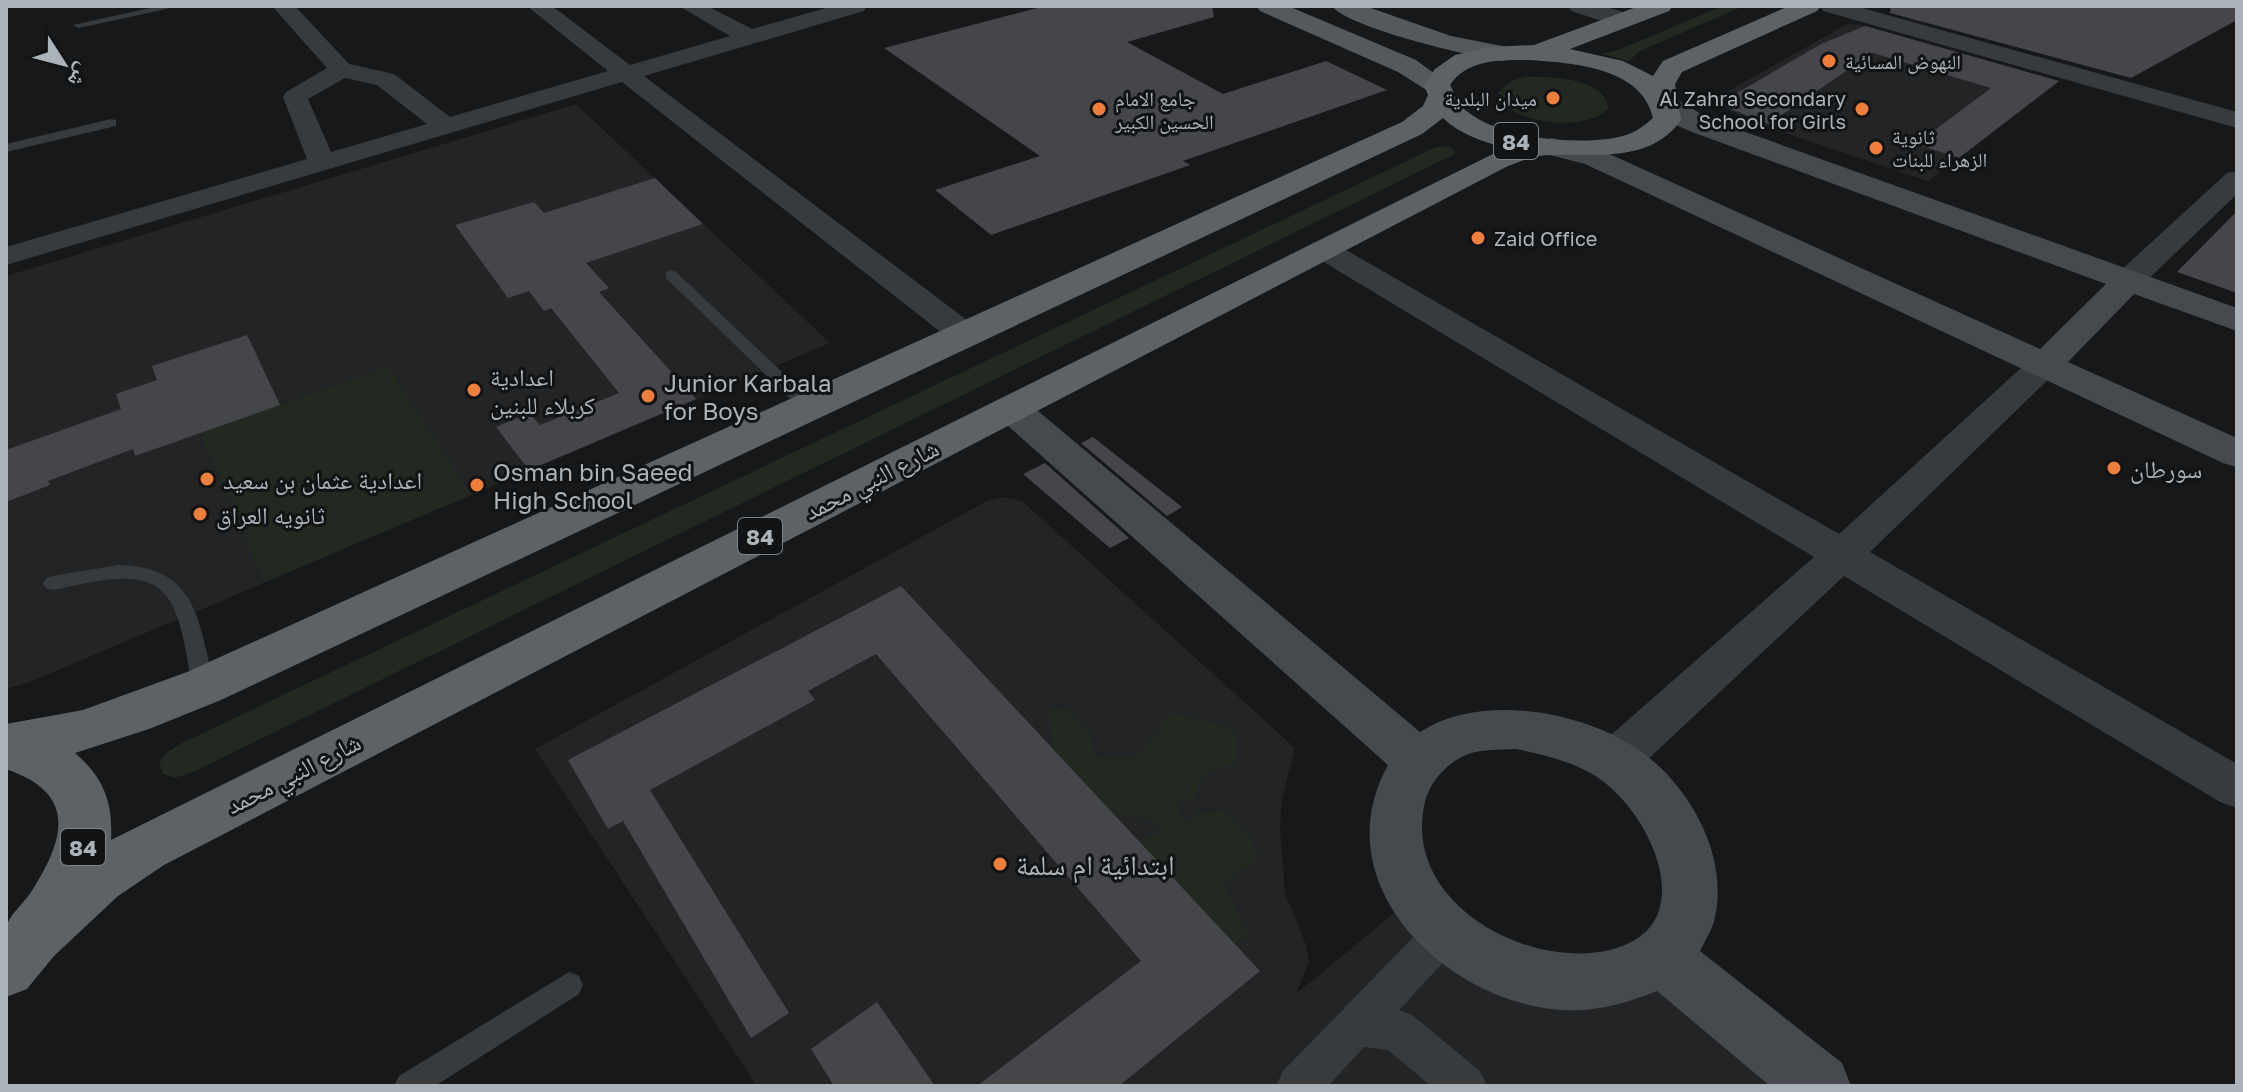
<svg xmlns="http://www.w3.org/2000/svg" width="2243" height="1092" viewBox="0 0 2243 1092" font-family="'Golos Text','Noto Naskh Arabic',sans-serif">
	<style>
		.built { fill: #232426 }
		.green { fill: #222921 }
		.building { fill: #444649 }
		.lines { fill: none; stroke-linecap: round; stroke-linejoin: round }
		.service { fill: #383b3e; fill-rule: evenodd }
		.pedestrian { fill: #383b3e; fill-rule: evenodd }
		.minor { fill: #383b3e; fill-rule: evenodd }
		.secondary { fill: #464a4e; fill-rule: evenodd }
		.primary { fill: #54595d; fill-rule: evenodd }
		.trunk { fill: #5c6266; fill-rule: evenodd }
		.poi-dot { fill: #ee7e3b; stroke: #121314; stroke-width: 3 }
		.labels { text-anchor: middle; dominant-baseline: central; stroke-width: 6; stroke-linejoin: round; paint-order: stroke }
		.far-poi-label { font-size: 20px; fill: #aab3b9; stroke: #121314; text-anchor: start }
		.shield { fill: #121314; stroke: #7c8388; stroke-width: 2 }
		.shield-label { font-size: 22px; font-weight: bold; fill: #aab3b9 }
		.poi-label { font-size: 24px; fill: #aab3b9; stroke: #121314; text-anchor: start }
		.street-label { font-size: 24px; fill: #aab3b9; stroke: #121314 }
		.near-poi-label { font-size: 28px; fill: #aab3b9; stroke: #121314; text-anchor: start }
	</style>
	<rect width="100%" height="100%" fill="#171819"/>
	<g class="built">
		<path d="M1849 23 1870 27 2060 81 1928 181 1746 120 1730 110 1722 101 1725 93Z"/>
		<path d="M576 104 830 343 30 682 6 689V276Z"/>
		<path d="M1001 497 1022 501 1295 748 1282 799 1280 829 1285 893 1306 945 1309 961 1296 994 1415 896 1486 960 1661 956 1819 1086H757L535 749 987 501Z"/>
	</g>
	<g class="green">
		<path d="M1723 6H1744L1640 51 1629 61 1602 54 1618 50Z"/>
		<path d="M1525 77C1548 76 1608 78 1608 109 1587 132 1508 126 1498 93L1511 81Z"/>
		<path d="M1445 146 1452 148 1455 154 191 773 174 778 163 774 159 764 165 754 180 744 1436 147Z"/>
		<path d="M388 367 471 495 264 582 200 433Z"/>
		<path d="M1048 709H1069L1090 733 1094 755C1156 766 1135 747 1173 713L1232 728 1238 743 1236 764C1207 771 1202 771 1194 800L1178 802 1183 824 1198 812 1226 811 1247 833 1259 857 1224 884 1249 936 1237 946 1138 841 1162 832 1154 820 1131 815 1116 817 1053 748Z"/>
	</g>
	<g class="building">
		<path d="M1045 6H1212L1214 17 1127 42 1223 94 1326 61 1387 90 1183 161 1190 165 991 235 935 190 1040 156 884 48Z"/>
		<path d="M1891 6H2237V20L2131 78 1890 13Z"/>
		<path d="M1865 26 2059 81 1959 158 1916 144 1991 88 1873 53 1768 124 1718 104 1821 44Z"/>
		<path d="M655 178 703 224 586 263 609 288 599 292 696 399 529 470 496 427 529 413 540 425 619 393 551 308 544 311 529 291 508 298 455 225 534 202 544 213Z"/>
		<path d="M2237 211V293L2177 272Z"/>
		<path d="M247 335 280 405 135 456 133 449 48 481 50 485 6 502V450L121 409 116 394 157 380 152 366Z"/>
		<path d="M1093 437 1182 507 1167 516 1081 443Z"/>
		<path d="M1045 463 1129 538 1110 548 1023 474Z"/>
		<path d="M901 586 1260 971 1119 1086H977L1141 961 876 654 808 691 815 700 650 790 789 1013 751 1038 623 821 608 829 568 760Z"/>
		<path d="M877 1002 935 1086H834L811 1049Z"/>
	</g>
	<g class="lines">
		<g class="service">
			<path d="M159 6H180L79 28 73 25Z"/>
			<path d="M111 119 116 120V126L6 152V144Z"/>
			<path d="M671 270 676 272 814 402 817 406 814 410H802L666 278V272Z"/>
			<path d="M119 565C199 567 198 623 215 686L212 692 204 695 196 692 193 686C186 660 184 625 170 601 148 563 87 584 53 590L46 588 43 583 46 578 53 576Z"/>
			<path d="M569 972 579 976 583 985 579 994 435 1086H394L399 1076Z"/>
		</g>
		<path class="pedestrian" d="M1446 913 1460 918 1466 931 1460 944 1399 1010 1412 1015 1480 1071 1487 1086H1431L1388 1050 1364 1047 1328 1086H1276L1283 1071 1432 918Z"/>
		<g class="minor">
			<path d="M272 6H295L349 64 394 74 450 117 608 71 527 6H552L630 65 730 36 679 6H707L752 29 833 6H867L864 11 644 76 976 327 980 334 976 341 964 344 952 341 622 82 6 265V247L307 159 283 97 286 92 327 68ZM345 78 377 85 427 124 331 152 308 99Z"/>
			<path d="M1568 6C1589 6 1620 4 1635 21L1624 28 1571 11Z"/>
			<path d="M1820 6H1855L2237 112V128L1823 11Z"/>
			<path d="M2237 171V194L2140 287 2129 289 2118 287 2114 280 2118 273 2227 173Z"/>
			<path d="M1323 240 1334 243 1839 534 2032 358 2044 355 2056 358 2061 365 2056 372 1870 552 2237 764V808L2220 802 1844 576 1630 776 1613 781 1596 776 1589 762 1596 748 1814 557 1312 255 1308 249 1312 243Z"/>
		</g>
		<g class="secondary">
			<path d="M1667 96C1680 99 1697 113 1712 120L2237 308V331L2134 294 2068 362 2237 438V467L2223 463 1613 177 1585 164 1542 153 1537 147 1542 141 1552 138 1605 152 2040 349 2106 284 1692 132 1669 122 1653 104 1657 98Z"/>
			<path d="M1011 396 1025 400 1420 732C1482 691 1591 712 1647 756 1693 792 1728 858 1715 917 1713 929 1705 940 1700 951L1842 1063 1851 1086H1770L1657 991C1626 1003 1597 1012 1563 1010 1446 1003 1322 884 1388 765L997 416 992 408 997 400ZM1516 749C1550 756 1584 764 1610 787 1658 829 1698 929 1610 950 1525 970 1401 901 1425 802 1430 781 1448 762 1468 754 1482 749 1501 750 1516 749Z"/>
		</g>
		<g class="primary">
			<path d="M1256 6H1288L1416 60 1450 85 1446 91H1428L1398 72 1260 11Z"/>
			<path d="M1332 6H1365L1451 36 1512 48 1516 53 1512 58 1503 61C1473 57 1348 28 1332 6Z"/>
		</g>
		<path class="trunk" d="M1639 6H1673L1669 11 1570 49 1623 61 1653 76 1663 61 1789 6H1821L1817 11 1682 72 1675 84 1681 120C1648 167 1587 151 1539 156 1528 157 1518 163 1508 166L164 865 118 896 54 956 27 989 6 997C6 981 1 936 7 924 13 911 26 901 33 889 67 835 75 793 6 769V724L83 710 187 672 1402 122 1423 106 1428 95 1424 85 1435 69 1455 55 1490 47 1534 45ZM1529 60C1572 63 1642 67 1653 118 1645 125 1636 132 1626 135 1585 148 1485 139 1458 102 1455 98 1453 90 1450 85 1467 59 1501 60 1529 60ZM1443 118C1461 135 1482 141 1505 148L111 840C113 802 104 778 75 753L149 729 221 700 1422 134Z"/>
	</g>
	<g class="poi-dot">
		<circle cx="1829" cy="61" r="8"/>
		<circle cx="1553" cy="98" r="8"/>
		<circle cx="1099" cy="109" r="8"/>
		<circle cx="1862" cy="109" r="8"/>
		<circle cx="1876" cy="148" r="8"/>
		<circle cx="1478" cy="238" r="8"/>
		<circle cx="474" cy="390" r="8"/>
		<circle cx="648" cy="396" r="8"/>
		<circle cx="2114" cy="468" r="8"/>
		<circle cx="207" cy="479" r="8"/>
		<circle cx="477" cy="485" r="8"/>
		<circle cx="200" cy="514" r="8"/>
		<circle cx="1000" cy="864" r="8"/>
	</g>
	<g class="labels">
		<g class="far-poi-label">
			<text x="1845" y="61">النهوض المسائية</text>
			<text x="1115" y="98">جامع الامام<tspan x="1115" dy="23">الحسين الكبير</tspan></text>
			<text x="1537" y="98" text-anchor="end">ميدان البلدية</text>
			<text x="1846" y="98" text-anchor="end">Al Zahra Secondary<tspan x="1846" dy="23">School for Girls</tspan></text>
			<text x="1892" y="136">ثانوية<tspan x="1892" dy="23">الزهراء للبنات</tspan></text>
			<text x="1494" y="238">Zaid Office</text>
		</g>
		<g class="shield">
			<rect x="1494" y="123" width="44" height="36" rx="6"/>
			<rect x="738" y="518" width="44" height="36" rx="6"/>
			<rect x="61" y="829" width="44" height="36" rx="6"/>
		</g>
		<g class="shield-label">
			<text x="1516" y="141">84</text>
			<text x="760" y="536">84</text>
			<text x="83" y="847">84</text>
		</g>
		<g class="poi-label">
			<text x="490" y="376">اعدادية<tspan x="490" dy="28">كربلاء للبنين</tspan></text>
			<text x="664" y="382">Junior Karbala<tspan x="664" dy="28">for Boys</tspan></text>
			<text x="2130" y="468">سورطان</text>
			<text x="493" y="471">Osman bin Saeed<tspan x="493" dy="28">High School</tspan></text>
			<text x="223" y="479">اعدادية عثمان بن سعيد</text>
			<text x="216" y="514">ثانويه العراق</text>
		</g>
		<g class="street-label">
			<text transform="translate(871 479) rotate(-27)">شارع النبي محمد</text>
			<text transform="translate(293 773) rotate(-27)">شارع النبي محمد</text>
		</g>
		<g class="near-poi-label">
			<text x="1016" y="864">ابتدائية ام سلمة</text>
		</g>
	</g>
	<rect width="2243" height="1092" fill="none" stroke="#aab3b9" stroke-width="16"/>
	<g transform="translate(64 64) rotate(126)" stroke="#121314" stroke-width="6" paint-order="stroke">
	<path d="M0-6L14 30L0 20L-14 30Z" fill="#aab3b9"/>
	<text y="-12" font-size="22" font-weight="bold" text-anchor="middle" fill="#aab3b9">ش</text>
	</g>
</svg>
